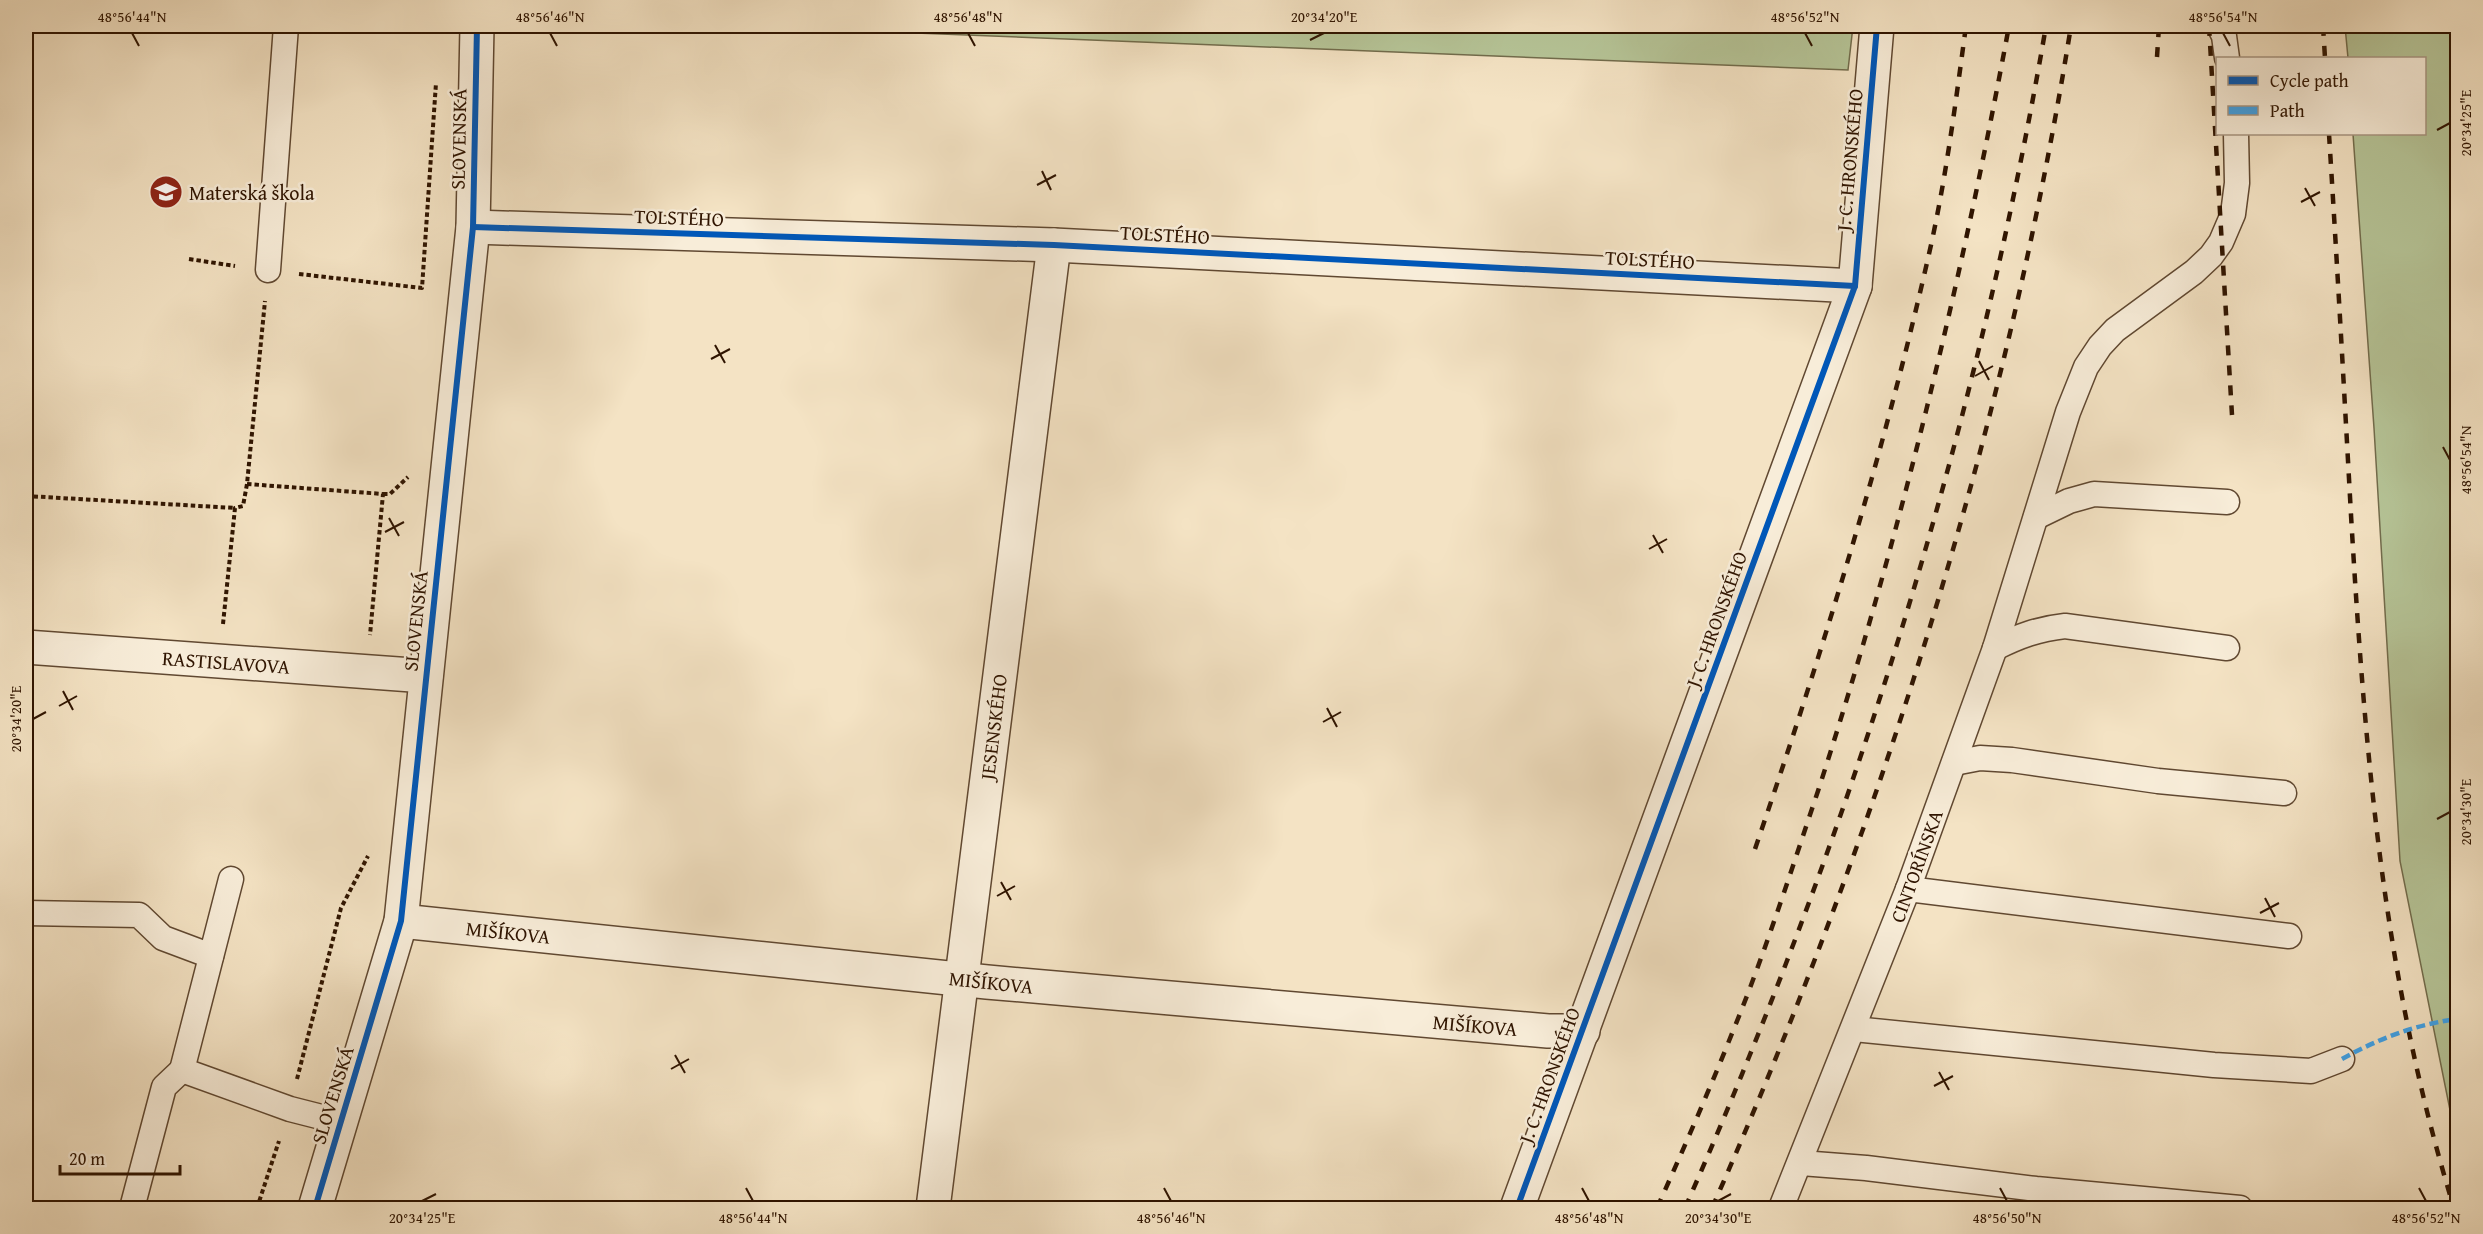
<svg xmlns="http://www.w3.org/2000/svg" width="2483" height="1234" viewBox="0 0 2483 1234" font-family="'Gentium Book Plus',serif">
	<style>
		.green { fill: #b6c598; stroke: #726c4c; stroke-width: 1.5 }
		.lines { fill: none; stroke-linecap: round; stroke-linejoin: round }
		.service-casing { stroke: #604831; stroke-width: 27 }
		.minor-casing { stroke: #604831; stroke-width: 36 }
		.path { stroke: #2f1400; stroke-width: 4; stroke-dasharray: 4.5 3; stroke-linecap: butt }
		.service { stroke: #f8edd9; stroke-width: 24 }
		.minor { stroke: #f8edd9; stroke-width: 33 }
		.rail { stroke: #2f1400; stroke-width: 4.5; stroke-dasharray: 10 10; stroke-linecap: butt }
		.quiet { stroke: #3ea2e9; stroke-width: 4.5; stroke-dasharray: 9 4.5; stroke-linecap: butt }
		.cycleway-casing { stroke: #f8edd9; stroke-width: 10 }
		.cycleway { stroke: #0057b8; stroke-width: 6 }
		.ticks { fill: none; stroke: #2f1400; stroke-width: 2 }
		.labels { text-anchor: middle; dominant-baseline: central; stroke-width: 5; stroke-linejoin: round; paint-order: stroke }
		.street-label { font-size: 20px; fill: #2f1400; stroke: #f8edd9 }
		.poi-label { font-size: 20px; fill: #2f1400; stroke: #f8edd9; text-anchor: start }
		.neatline { fill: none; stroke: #2f1400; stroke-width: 2 }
		.ticks-label { font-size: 15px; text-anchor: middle; fill: #2f1400 }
	</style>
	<rect width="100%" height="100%" fill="#f4e3c4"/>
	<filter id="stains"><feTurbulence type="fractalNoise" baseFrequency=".00333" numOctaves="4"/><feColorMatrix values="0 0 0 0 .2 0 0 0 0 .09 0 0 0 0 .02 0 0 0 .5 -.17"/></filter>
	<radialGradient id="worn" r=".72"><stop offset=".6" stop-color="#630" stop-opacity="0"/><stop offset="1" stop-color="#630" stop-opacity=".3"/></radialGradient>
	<g class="green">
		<path d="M739 26H1853L1848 70Z"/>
		<path d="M2345 26H2457V1135L2452 1120 2400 861 2374 428 2353 134H2424V58H2348Z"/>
	</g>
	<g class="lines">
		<defs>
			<g id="service">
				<path d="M2219 26 2224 36 2227 58"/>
				<path d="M268 270 286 26"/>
				<path d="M2036 517 2069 501 2094 494 2227 502"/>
				<path d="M1995 648C2019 636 2038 629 2065 626L2227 648"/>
				<path d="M1954 763 1980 758 2012 760 2158 781 2284 793"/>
				<path d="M231 879 182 1070 290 1109 341 1122"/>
				<path d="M1908 889 2289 936"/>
				<path d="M26 913 139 915 163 938 211 956"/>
				<path d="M1854 1029 2214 1065 2311 1071 2342 1059"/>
				<path d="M1801 1163 1866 1168 2036 1189 2240 1208"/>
				<path d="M132 1208 164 1087 182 1070"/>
				<path d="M1781 1208 1908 889 1995 648 2068 412 2086 367 2100 346 2115 330 2194 272 2211 256 2221 242 2233 214 2237 183 2236 134"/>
			</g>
			<g id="minor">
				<path d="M473 227 1054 245 1855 286"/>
				<path d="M26 647 426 676"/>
				<path d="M401 921 987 982 1548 1031H1583"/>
				<path d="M315 1208 401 921 473 227 477 26"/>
				<path d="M933 1208 1054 245"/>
				<path d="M1517 1208 1855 286 1877 26"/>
			</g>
		</defs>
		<use href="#service" class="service-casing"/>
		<use href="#minor" class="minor-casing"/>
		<g class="path">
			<path d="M189 259 235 266"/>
			<path d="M299 274 422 288 436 83"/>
			<path d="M247 484 383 494 370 635"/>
			<path d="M383 494H390L408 477"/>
			<path d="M26 496 235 508"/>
			<path d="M223 624 235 508 243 506 247 484 265 301"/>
			<path d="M297 1079 341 908 368 856"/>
			<path d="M257 1208 279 1141"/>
		</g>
		<use href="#service" class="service"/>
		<use href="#minor" class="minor"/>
		<g class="rail">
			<path d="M2209 26 2232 415"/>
			<path d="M2323 26 2325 58"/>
			<path d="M2157 57 2159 26"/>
			<path d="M2329 134C2337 261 2344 388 2351 515 2365 753 2383 979 2454 1208"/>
			<path d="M1755 849C1823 650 1885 450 1931 245 1947 172 1956 99 1966 26"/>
			<path d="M1657 1208C1683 1150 1709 1091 1733 1031 1765 953 1791 871 1818 791 1899 541 1961 284 2009 26"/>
			<path d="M1685 1208C1852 830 1976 434 2046 26"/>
			<path d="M1712 1208C1878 833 2006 432 2071 26"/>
		</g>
		<path class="quiet" d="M2342 1059C2378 1039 2416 1024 2458 1019"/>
		<defs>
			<g id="cycleway">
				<path d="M473 227 1054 245 1855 286"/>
				<path d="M315 1208 401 921 473 227 477 26"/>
				<path d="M1517 1208 1855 286 1877 26"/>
			</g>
		</defs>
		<use href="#cycleway" class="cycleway-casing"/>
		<use href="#cycleway" class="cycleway"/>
	</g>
	<path class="ticks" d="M132 33 139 46M550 33 557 46M968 33 975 46M1805 33 1812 46M2223 33 2230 46M1310 40 1324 33M2437 130 2450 123M1042 171 1051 190M1037 185 1056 175M2305 188 2315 206M2301 202 2320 192M715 345 725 363M711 359 730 349M1979 361 1989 380M1975 376 1993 366M2443 447 2450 460M389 518 399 536M385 532 404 522M1653 535 1663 553M1649 549 1667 539M63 691 73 710M59 706 77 696M1327 708 1337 727M33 719 46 712M1323 722 1341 712M2437 819 2450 812M1001 882 1011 900M997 896 1015 886M2265 898 2275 917M2260 913 2279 903M675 1055 685 1073M671 1069 689 1059M1939 1072 1949 1090M1934 1086 1953 1076M746 1188 753 1201M1164 1188 1171 1201M1582 1188 1589 1201M2000 1188 2007 1201M2419 1188 2426 1201M422 1201 436 1194M1718 1201 1731 1194"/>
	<defs>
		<symbol id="school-disc" viewBox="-11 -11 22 22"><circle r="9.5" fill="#8f2418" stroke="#f8edd9"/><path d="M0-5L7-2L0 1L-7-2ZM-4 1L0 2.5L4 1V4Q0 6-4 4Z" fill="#fff"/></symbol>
	</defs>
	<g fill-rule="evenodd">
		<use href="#school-disc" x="147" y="173" width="38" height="38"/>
	</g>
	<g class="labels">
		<g class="street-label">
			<text transform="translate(458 139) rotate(-89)">SLOVENSKÁ</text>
			<text transform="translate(1849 160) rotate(-85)">J. C. HRONSKÉHO</text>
			<text transform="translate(679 217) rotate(2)">TOLSTÉHO</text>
			<text transform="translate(1165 234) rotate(3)">TOLSTÉHO</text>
			<text transform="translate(1650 259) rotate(3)">TOLSTÉHO</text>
			<text transform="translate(1716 619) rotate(-70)">J. C. HRONSKÉHO</text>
			<text transform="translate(415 621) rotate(-84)">SLOVENSKÁ</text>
			<text transform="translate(226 662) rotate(4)">RASTISLAVOVA</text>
			<text transform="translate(993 727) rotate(-83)">JESENSKÉHO</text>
			<text transform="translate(1916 866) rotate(-70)">CINTORÍNSKA</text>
			<text transform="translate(508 932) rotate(6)">MIŠÍKOVA</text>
			<text transform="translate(991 982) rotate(6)">MIŠÍKOVA</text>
			<text transform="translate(1475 1025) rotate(5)">MIŠÍKOVA</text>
			<text transform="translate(1549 1075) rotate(-70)">J. C. HRONSKÉHO</text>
			<text transform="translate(332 1095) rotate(-73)">SLOVENSKÁ</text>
		</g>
		<g class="poi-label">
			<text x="189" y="192">Materská škola</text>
		</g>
	</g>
	<rect width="2483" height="1234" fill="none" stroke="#f4e3c4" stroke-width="66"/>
	<rect x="2216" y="57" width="210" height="78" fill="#f8edd9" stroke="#a89682" stroke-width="1.5"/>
	<rect x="2228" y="76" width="30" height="9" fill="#0057b8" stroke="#a89682" stroke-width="1.5"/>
	<text x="2270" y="87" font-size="18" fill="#2f1400">Cycle path</text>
	<rect x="2228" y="106" width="30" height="9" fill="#3ea2e9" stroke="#a89682" stroke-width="1.5"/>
	<text x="2270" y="117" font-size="18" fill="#2f1400">Path</text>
	<path d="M60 1165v9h120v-9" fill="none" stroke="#2f1400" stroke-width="3"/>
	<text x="69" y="1165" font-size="18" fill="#2f1400" stroke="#f8edd9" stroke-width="4.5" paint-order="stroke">20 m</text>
	<rect x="33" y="33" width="2417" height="1168" class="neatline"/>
	<g class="ticks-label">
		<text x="132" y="22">48°56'44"N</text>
		<text x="550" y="22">48°56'46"N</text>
		<text x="968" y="22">48°56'48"N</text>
		<text x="1324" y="22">20°34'20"E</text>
		<text x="1805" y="22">48°56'52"N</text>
		<text x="2223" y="22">48°56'54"N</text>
		<text transform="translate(2466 123) rotate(-90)" y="5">20°34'25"E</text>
		<text transform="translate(2466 460) rotate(-90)" y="5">48°56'54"N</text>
		<text transform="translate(16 719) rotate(-90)" y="5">20°34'20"E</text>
		<text transform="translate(2466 812) rotate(-90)" y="5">20°34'30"E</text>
		<text x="422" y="1223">20°34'25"E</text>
		<text x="753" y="1223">48°56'44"N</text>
		<text x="1171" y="1223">48°56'46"N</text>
		<text x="1589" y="1223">48°56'48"N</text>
		<text x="1718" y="1223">20°34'30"E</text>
		<text x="2007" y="1223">48°56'50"N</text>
		<text x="2426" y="1223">48°56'52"N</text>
	</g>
	<rect width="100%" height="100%" filter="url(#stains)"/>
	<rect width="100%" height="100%" fill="url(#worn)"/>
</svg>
